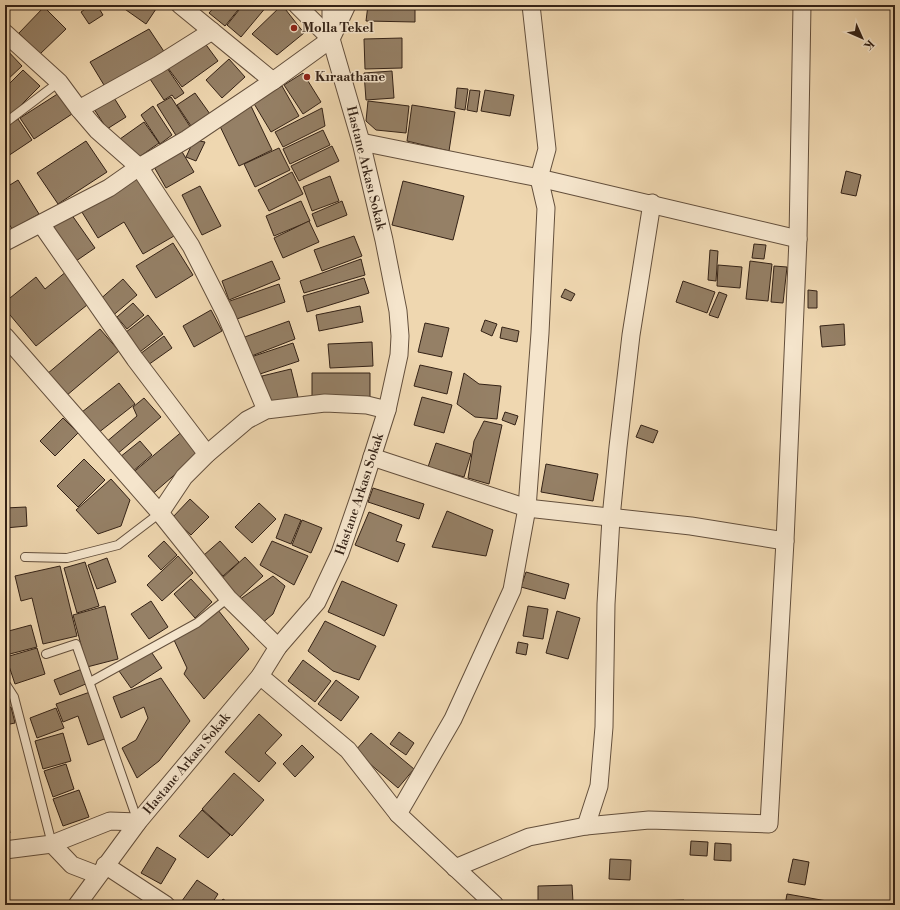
<svg xmlns="http://www.w3.org/2000/svg" width="900" height="910" viewBox="0 0 900 910" font-family="'Libre Bodoni',serif">
	<style>
		.building { fill: #958066; stroke: #342216 }
		.lines { fill: none; stroke-linecap: round; stroke-linejoin: round }
		.service-casing { stroke: #634f3c; stroke-width: 10 }
		.minor-casing { stroke: #634f3c; stroke-width: 19 }
		.service { stroke: #f5e5cc; stroke-width: 8 }
		.minor { stroke: #f5e5cc; stroke-width: 17 }
		.poi-dot { fill: #8f2418; stroke: #f5e5cc; stroke-width: 1.5 }
		.labels { text-anchor: middle; dominant-baseline: central; stroke-width: 3; stroke-linejoin: round; paint-order: stroke }
		.poi-label { font-size: 13px; font-weight: bold; fill: #342216; stroke: #f5e5cc; text-anchor: start }
		.street-label { font-size: 13px; fill: #342216; stroke: #f5e5cc }
	</style>
	<rect width="100%" height="100%" fill="#efd7b0"/>
	<filter id="stains"><feTurbulence type="fractalNoise" baseFrequency=".005" numOctaves="4"/><feColorMatrix values="0 0 0 0 .2 0 0 0 0 .09 0 0 0 0 .02 0 0 0 .5 -.17"/></filter>
	<radialGradient id="worn" r=".72"><stop offset=".6" stop-color="#630" stop-opacity="0"/><stop offset="1" stop-color="#630" stop-opacity=".3"/></radialGradient>
	<g class="building">
		<path d="M91 5H97L103 15 89 24 81 12Z"/>
		<path d="M119 5H156L158 6 146 24Z"/>
		<path d="M216 5H242L225 26 209 13Z"/>
		<path d="M243 5 267 6 241 37 227 25Z"/>
		<path d="M282 5 304 33 277 55 252 34Z"/>
		<path d="M368 5H415V22L366 21Z"/>
		<path d="M44 7 66 29 40 54 19 33Z"/>
		<path d="M149 29 165 53 107 90 90 62Z"/>
		<path d="M402 38V68L365 69 364 39Z"/>
		<path d="M204 42 218 61 182 87 168 68Z"/>
		<path d="M5 48 22 66 5 82Z"/>
		<path d="M229 59 245 77 222 98 206 80Z"/>
		<path d="M165 65 184 93 175 99 172 95 164 100 148 76Z"/>
		<path d="M23 70 40 86 6 120 5 88Z"/>
		<path d="M392 71 394 98 366 100 364 73Z"/>
		<path d="M303 73 321 102 303 114 284 85Z"/>
		<path d="M282 86 299 116 271 132 253 102Z"/>
		<path d="M457 88 468 89 465 110 455 108Z"/>
		<path d="M470 90 480 91 477 112 467 110Z"/>
		<path d="M485 90 514 95 510 116 481 111Z"/>
		<path d="M59 93 72 114 34 139 20 118Z"/>
		<path d="M111 93 126 117 107 129 92 106Z"/>
		<path d="M195 93 210 114 191 126 177 105Z"/>
		<path d="M171 97 191 128 177 137 157 105Z"/>
		<path d="M368 101 409 106 406 133 376 130 366 121Z"/>
		<path d="M250 104 272 150 239 166 217 120Z"/>
		<path d="M412 105 455 112 449 151 407 141Z"/>
		<path d="M153 106 172 135 160 144 141 115Z"/>
		<path d="M322 108 325 126 283 147 275 132Z"/>
		<path d="M18 119 32 140 5 158V127Z"/>
		<path d="M144 122 159 143 135 160 120 139Z"/>
		<path d="M323 130 330 145 290 164 283 149Z"/>
		<path d="M194 140 205 142 196 161 186 157Z"/>
		<path d="M86 141 107 172 58 204 37 173Z"/>
		<path d="M332 146 339 161 299 181 291 166Z"/>
		<path d="M279 148 290 170 255 187 244 164Z"/>
		<path d="M181 150 194 172 166 188 153 165Z"/>
		<path d="M846 171 861 175 856 196 841 193Z"/>
		<path d="M292 172 303 194 269 211 258 190Z"/>
		<path d="M136 175 174 236 143 254 124 222 98 238 80 209Z"/>
		<path d="M330 176 339 201 312 211 303 187Z"/>
		<path d="M18 180 39 214 12 229 5 217V188Z"/>
		<path d="M403 181 464 196 453 240 392 225Z"/>
		<path d="M200 186 221 226 202 235 182 195Z"/>
		<path d="M301 201 310 221 274 236 266 216Z"/>
		<path d="M342 201 347 215 317 227 312 214Z"/>
		<path d="M69 211 95 248 76 261 51 224Z"/>
		<path d="M309 221 319 242 283 258 274 238Z"/>
		<path d="M5 222 11 233 5 237Z"/>
		<path d="M354 236 362 256 322 271 314 250Z"/>
		<path d="M173 243 193 275 156 298 136 266Z"/>
		<path d="M754 244 766 245 764 259 752 258Z"/>
		<path d="M710 250 718 251 716 281 708 280Z"/>
		<path d="M361 259 365 275 304 293 300 281Z"/>
		<path d="M272 261 280 279 229 300 222 281Z"/>
		<path d="M750 261 772 264 768 301 746 299Z"/>
		<path d="M718 265 742 267 740 288 717 286Z"/>
		<path d="M774 266 787 267 783 303 771 302Z"/>
		<path d="M67 271 92 301 36 346 5 309V302L36 277 45 289Z"/>
		<path d="M364 278 369 293 307 312 303 296Z"/>
		<path d="M123 279 137 295 110 318 97 302Z"/>
		<path d="M683 281 715 292 707 313 676 302Z"/>
		<path d="M279 284 285 302 234 320 227 302Z"/>
		<path d="M565 289 575 294 571 301 561 297Z"/>
		<path d="M808 290 817 291V308H808Z"/>
		<path d="M719 292 727 295 718 318 709 315Z"/>
		<path d="M133 303 144 315 127 329 117 317Z"/>
		<path d="M360 306 363 322 319 331 316 315Z"/>
		<path d="M211 310 222 331 194 347 183 326Z"/>
		<path d="M148 315 163 334 136 355 121 336Z"/>
		<path d="M485 320 497 324 492 336 481 331Z"/>
		<path d="M289 321 295 339 249 357 242 338Z"/>
		<path d="M425 323 449 328 442 357 418 352Z"/>
		<path d="M844 324 845 345 822 347 820 326Z"/>
		<path d="M502 327 519 331 517 342 500 338Z"/>
		<path d="M100 329 119 351 66 396 47 374Z"/>
		<path d="M164 336 172 348 148 365 140 354Z"/>
		<path d="M372 342 373 366 330 368 328 344Z"/>
		<path d="M293 343 299 361 254 376 248 358Z"/>
		<path d="M420 365 452 372 447 394 414 386Z"/>
		<path d="M291 369 298 397 269 404 262 376Z"/>
		<path d="M312 373H370V397L312 398Z"/>
		<path d="M464 373 479 384 501 386 497 419 475 417 457 404Z"/>
		<path d="M119 383 135 404 98 433 82 412Z"/>
		<path d="M422 397 452 405 444 433 414 425Z"/>
		<path d="M144 398 161 417 116 455 105 443 137 416 133 407Z"/>
		<path d="M505 412 518 416 515 425 502 420Z"/>
		<path d="M63 418 78 433 55 456 40 441Z"/>
		<path d="M484 421 502 425 489 484 468 478 474 441Z"/>
		<path d="M641 425 658 431 653 443 636 437Z"/>
		<path d="M184 430 202 451 149 497 130 475Z"/>
		<path d="M140 441 152 455 132 472 120 457Z"/>
		<path d="M436 443 471 454 464 477 428 467Z"/>
		<path d="M84 459 105 480 78 507 57 486Z"/>
		<path d="M546 464 598 474 593 501 541 492Z"/>
		<path d="M111 479 130 500 121 526 98 534 76 510Z"/>
		<path d="M373 488 424 504 419 519 368 502Z"/>
		<path d="M190 499 209 517 191 535 172 518Z"/>
		<path d="M259 503 276 519 252 543 235 527Z"/>
		<path d="M26 507 27 526 5 528V508Z"/>
		<path d="M447 511 493 530 486 556 432 547Z"/>
		<path d="M369 512 402 525 396 541 405 544 398 562 355 545Z"/>
		<path d="M285 514 301 520 291 544 276 538Z"/>
		<path d="M302 520 322 528 311 553 292 545Z"/>
		<path d="M164 541 177 555 161 570 148 556Z"/>
		<path d="M220 541 239 562 223 576 204 555Z"/>
		<path d="M272 541 308 556 294 585 260 565Z"/>
		<path d="M178 556 193 573 162 601 147 585Z"/>
		<path d="M245 557 263 576 239 598 221 579Z"/>
		<path d="M107 558 116 582 97 589 88 565Z"/>
		<path d="M85 562 99 606 77 613 64 568Z"/>
		<path d="M60 566 77 636 43 644 32 598 21 601 15 576Z"/>
		<path d="M5 569 6 594H5Z"/>
		<path d="M526 572 569 584 565 599 521 587Z"/>
		<path d="M273 576 285 586 273 614 261 624 236 602Z"/>
		<path d="M191 579 212 602 195 618 174 594Z"/>
		<path d="M342 581 397 605 384 636 328 612Z"/>
		<path d="M151 601 168 627 149 639 131 614Z"/>
		<path d="M105 606 118 659 87 667 73 615Z"/>
		<path d="M528 606 548 609 543 639 523 636Z"/>
		<path d="M218 610 249 649 204 699 184 674 187 668 174 640Z"/>
		<path d="M557 611 580 618 568 659 546 653Z"/>
		<path d="M325 621 376 646 359 680 333 671 308 651Z"/>
		<path d="M31 625 37 647 6 655 5 632Z"/>
		<path d="M518 642 528 644 526 655 516 653Z"/>
		<path d="M37 648 45 674 15 684 6 657Z"/>
		<path d="M150 650 162 668 131 688 119 671Z"/>
		<path d="M303 660 331 681 315 702 288 681Z"/>
		<path d="M82 669 88 683 60 695 54 680Z"/>
		<path d="M161 678 190 721 159 761 137 778 122 748 136 740 148 718 144 707 121 718 113 697Z"/>
		<path d="M336 680 359 697 341 721 318 704Z"/>
		<path d="M90 692 107 738 88 745 78 716 63 722 56 704Z"/>
		<path d="M11 707 15 723 5 725V709Z"/>
		<path d="M56 708 64 728 37 738 30 718Z"/>
		<path d="M259 714 282 735 265 753 276 763 259 782 225 752Z"/>
		<path d="M399 732 414 743 406 755 390 744Z"/>
		<path d="M63 733 71 761 43 769 35 741Z"/>
		<path d="M371 733 414 769 398 788 355 751Z"/>
		<path d="M302 745 314 757 295 777 283 764Z"/>
		<path d="M66 764 74 789 53 797 44 771Z"/>
		<path d="M234 773 264 800 232 836 202 809Z"/>
		<path d="M79 790 89 817 63 826 53 799Z"/>
		<path d="M5 804 10 833H5Z"/>
		<path d="M202 810 230 835 208 858 179 836Z"/>
		<path d="M691 841 708 842 707 856 690 855Z"/>
		<path d="M715 843 731 844V861L714 860Z"/>
		<path d="M157 847 176 859 161 884 141 873Z"/>
		<path d="M610 859 631 860 630 880 609 879Z"/>
		<path d="M793 859 809 862 805 885 788 882Z"/>
		<path d="M197 880 218 894 211 905H179Z"/>
		<path d="M572 885 573 902 538 904V886Z"/>
		<path d="M787 894 827 901 826 905H785Z"/>
		<path d="M223 899 232 905H218Z"/>
		<path d="M684 900V905H624V902Z"/>
	</g>
	<g class="lines">
		<defs>
			<g id="service">
				<path d="M5 123 59 82"/>
				<path d="M25 557 67 558 118 545 160 513"/>
				<path d="M46 654 76 644 138 822"/>
				<path d="M90 682 197 623 228 598"/>
				<path d="M5 683 14 697 52 844"/>
			</g>
			<g id="minor">
				<path d="M180 5 273 81"/>
				<path d="M297 5 331 39"/>
				<path d="M5 33 59 82 79 109 97 130 139 167 191 246 226 315 266 410"/>
				<path d="M79 109 158 65 212 31"/>
				<path d="M361 142 539 178 798 239"/>
				<path d="M41 224 135 359 207 454"/>
				<path d="M5 242 109 188 139 167 187 139 273 81 331 39 347 5"/>
				<path d="M5 336 160 513 228 598 278 647"/>
				<path d="M372 457 527 508 691 526 785 541"/>
				<path d="M160 513 184 477 207 454 247 420 266 410 325 403 367 405 387 410"/>
				<path d="M260 676 348 750 398 814 495 905"/>
				<path d="M398 814 453 719 512 590 527 508 540 333 546 208 539 178 547 149 531 5"/>
				<path d="M586 826 599 786 604 727 606 604 611 518 618 447 631 335 652 203"/>
				<path d="M52 844 72 865 98 875"/>
				<path d="M5 850 52 844 110 821 138 822"/>
				<path d="M105 865 166 905"/>
				<path d="M455 868 529 837 586 826 649 820 769 824 785 541 798 239 802 5"/>
				<path id="s1" d="M77 905 138 822 260 676 278 647 317 602 340 553 360 495 387 410 399 355 400 336 398 311 384 240 361 142 331 39V5"/>
			</g>
		</defs>
		<use href="#service" class="service-casing"/>
		<use href="#minor" class="minor-casing"/>
		<use href="#service" class="service"/>
		<use href="#minor" class="minor"/>
	</g>
	<g class="poi-dot">
		<circle cx="294" cy="28" r="4"/>
		<circle cx="307" cy="77" r="4"/>
	</g>
	<g class="labels">
		<g class="poi-label">
			<text x="302" y="28">Molla Tekel</text>
			<text x="315" y="77">Kıraathane</text>
		</g>
		<g class="street-label">
			<text transform="translate(366 168) rotate(76)">Hastane Arkası Sokak</text>
			<text stroke="none"><textPath href="#s1" startOffset="503">Hastane Arkası Sokak</textPath></text>
			<text stroke="none"><textPath href="#s1" startOffset="179">Hastane Arkası Sokak</textPath></text>
		</g>
	</g>
	<rect width="900" height="910" fill="none" stroke="#efd7b0" stroke-width="20"/>
	<rect x="6" y="6" width="888" height="898" fill="none" stroke="#342216" stroke-width="2"/>
	<rect x="10" y="10" width="880" height="890" fill="none" stroke="#342216"/>
	<g transform="translate(862 38) rotate(135)" stroke="#f5e5cc" stroke-width="3" paint-order="stroke">
	<path d="M0-3L7 15L0 10L-7 15Z" fill="#342216"/>
	<text y="-6" font-size="11" font-weight="bold" text-anchor="middle" fill="#342216">K</text>
	</g>
	<rect width="100%" height="100%" filter="url(#stains)"/>
	<rect width="100%" height="100%" fill="url(#worn)"/>
</svg>
